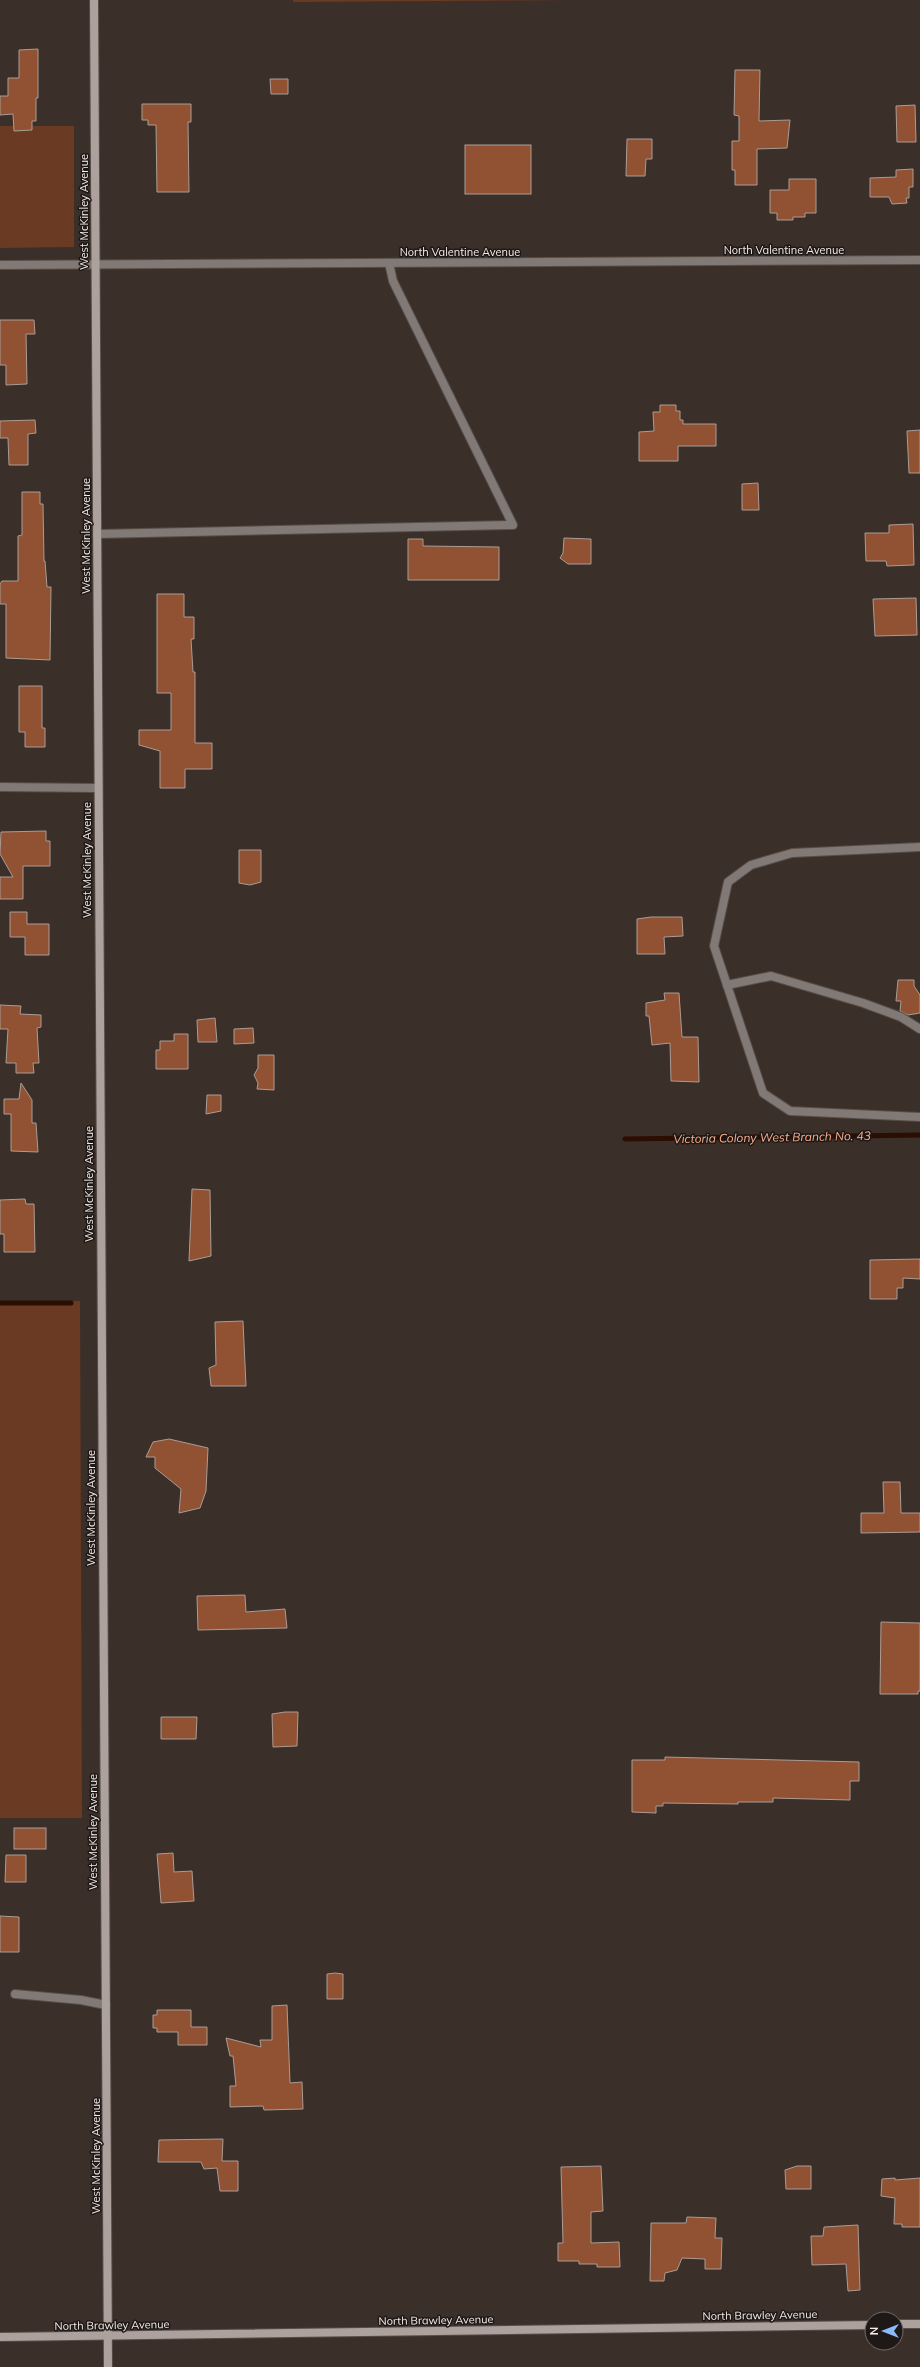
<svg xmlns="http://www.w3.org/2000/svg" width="920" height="2367" viewBox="0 0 920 2367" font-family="Mulish,sans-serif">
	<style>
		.green { fill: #6b3a22 }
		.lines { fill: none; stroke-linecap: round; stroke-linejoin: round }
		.stream { stroke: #2c0d01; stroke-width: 5 }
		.building { fill: #915234; stroke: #ab9c95 }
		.lane-casing { stroke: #584d47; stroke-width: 10 }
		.street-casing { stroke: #584d47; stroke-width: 10 }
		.secondary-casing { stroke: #584d47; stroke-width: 10 }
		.lane { stroke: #807976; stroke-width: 8 }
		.street { stroke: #807976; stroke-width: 8 }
		.secondary { stroke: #aca19d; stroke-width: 8 }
		.labels { text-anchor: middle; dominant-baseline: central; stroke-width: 3; stroke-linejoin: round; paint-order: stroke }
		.street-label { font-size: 11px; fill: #f3ebe7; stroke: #1e1816 }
		.water-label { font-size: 12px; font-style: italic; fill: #f9af8c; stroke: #1e1816 }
	</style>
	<rect width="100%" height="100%" fill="#3b2f29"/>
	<g class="green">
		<path d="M293 0H576L293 2Z"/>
		<path d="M0 126H74V247L0 248Z"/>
		<path d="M0 1301H80L82 1818H0Z"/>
	</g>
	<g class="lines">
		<g class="stream">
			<path d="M625 1139 920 1135"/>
			<path d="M0 1303H71"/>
		</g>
	</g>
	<g class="building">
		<path d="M38 49V98H36V121H32V130L14 131 13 114 0 115V96H8V78H19V50Z"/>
		<path d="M735 70H760L759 121 790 120 787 148 757 149V185H735V170H732V141H739V116L734 115Z"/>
		<path d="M270 79H288V94H271Z"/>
		<path d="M142 104H191V122H188L189 192H157L156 125H148V120H142Z"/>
		<path d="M915 105 916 142H897L896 106Z"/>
		<path d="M627 139H652V159H646L645 176H626Z"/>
		<rect x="465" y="145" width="66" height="49"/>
		<path d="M913 169V187H909V198H906L907 203 892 204 889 197H870V178L896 177V170Z"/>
		<path d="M789 179H816V213H805V217H793V220H777V213H770V190H789Z"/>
		<path d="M0 320H34L35 334H26L27 384 6 385V365H0Z"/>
		<path d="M660 405H676V411H680V420H683V424H716V446H678V461H639V432L654 431 653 412H660Z"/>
		<path d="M35 420 36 433 28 434V465H9L8 438H0V421Z"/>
		<path d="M920 430V473H909L907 431Z"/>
		<path d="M758 483 759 510H742V484Z"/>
		<path d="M22 492H40V504H43L44 561H45L47 587H51L50 660 6 658V604H0V584L2 581H18V536L22 535Z"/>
		<path d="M913 524 914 565 887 566 886 561H866L865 533H889V525Z"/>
		<path d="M564 538 591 539V564H568L560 558 563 553Z"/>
		<path d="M408 539H423V546L499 547V580H408Z"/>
		<path d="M157 594H184V617H194V639H191L193 672H195V743H212V769H185V788H160V751L139 745V730H171V693H157Z"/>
		<path d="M916 598 917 635 875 636 873 599Z"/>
		<path d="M19 686H42V728H45V747H25V732H19Z"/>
		<path d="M46 831V841H50V866H23V899H0V877H13L0 854 1 832Z"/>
		<path d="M239 850H261V882L250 885 239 883Z"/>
		<path d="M10 912H27V924H49V955H25V937H10Z"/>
		<path d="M651 917H682L683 936 664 937 665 954H637V919Z"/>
		<path d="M898 980H914V986L920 995V1013L908 1015 900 1011 901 1001H896Z"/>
		<path d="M664 993H679L682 1037H698L699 1082 671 1081 670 1043 652 1045 649 1016H646V1003L665 1000Z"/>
		<path d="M0 1005 21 1006 20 1014 41 1015V1027L37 1028 39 1063H33L34 1073H16V1063H6L8 1029H0Z"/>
		<path d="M215 1018 217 1042H198L197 1020Z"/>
		<path d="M253 1028 254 1043 234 1044V1029Z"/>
		<path d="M174 1034H188V1069H156V1050H160V1041H174Z"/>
		<path d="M258 1055H274V1090L257 1089 258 1083 254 1075 258 1068Z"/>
		<path d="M21 1083 32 1100V1123H36L38 1152 11 1151V1114H4V1099H19Z"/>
		<path d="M207 1095H221V1111L206 1114Z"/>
		<path d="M192 1189 210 1190 211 1256 189 1261Z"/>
		<path d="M25 1199 26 1204H34L35 1252H4V1234H0V1200Z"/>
		<path d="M920 1259V1279L903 1278V1288H897V1299H870V1260Z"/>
		<path d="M243 1321 246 1386H211L209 1368 216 1365 215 1322Z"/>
		<path d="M169 1439 208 1448 206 1491 200 1508 179 1513 181 1489 155 1468V1457H146L153 1442Z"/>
		<path d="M883 1482H900L901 1513H920V1532L861 1533V1513H884Z"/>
		<path d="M245 1595 246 1612 285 1609 287 1628 198 1630 197 1596Z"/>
		<path d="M881 1622 920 1623V1691H918V1694H880Z"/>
		<path d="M285 1712H298L297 1746 273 1747 272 1714Z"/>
		<path d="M161 1717H197L196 1739H161Z"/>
		<path d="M665 1757 859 1762V1781H850V1800L773 1798V1802H738V1804L663 1803V1806H656V1813L632 1812V1760H665Z"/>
		<rect x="14" y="1828" width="32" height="21"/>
		<path d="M173 1853 174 1872 192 1871 194 1901 161 1903 157 1854Z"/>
		<path d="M6 1855H26V1882H5Z"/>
		<path d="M0 1916 19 1917V1952H0Z"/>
		<path d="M335 1973 343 1974V1999H327V1974Z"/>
		<path d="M287 2005 290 2083 302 2082 303 2109 264 2110 263 2106 230 2107V2086H236L233 2056H230L226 2038 261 2047 260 2040H272V2006Z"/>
		<path d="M157 2010H191V2027H207V2045H178V2032H157V2028H153V2015H157Z"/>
		<path d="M223 2139 222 2161H238V2191H220L217 2168 204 2169 201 2162H158L159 2140Z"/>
		<path d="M601 2166 603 2211 591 2212V2243L619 2242 620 2267H597V2264H579V2261H558V2243H563L561 2167Z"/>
		<path d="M797 2166H811V2189H786L785 2170Z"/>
		<path d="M895 2178V2180L920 2178V2227H902V2224H894L895 2198 881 2196 882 2179Z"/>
		<path d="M687 2217 716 2218 715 2238H722L721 2269H705V2259L682 2258 677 2270 665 2273 664 2281H650L651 2223H686Z"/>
		<path d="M858 2225 860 2290 848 2291 846 2264 812 2265 811 2236H823L824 2227Z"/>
	</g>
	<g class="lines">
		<defs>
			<g id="lane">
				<path d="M97 534 513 525 393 281 389 263"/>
				<path d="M920 847 792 853 751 865 728 882 714 946 763 1093 790 1111 920 1117"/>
				<path d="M727 985 771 976 863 1003 901 1017 920 1029"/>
				<path d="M15 1994 81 2000 106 2005"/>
			</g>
			<g id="street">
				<path d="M0 265 920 260"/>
				<path d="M0 787 97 788"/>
			</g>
			<g id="secondary">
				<path d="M94 0 108 2367"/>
				<path d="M896 2324H920"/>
				<path d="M0 2337 872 2325"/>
			</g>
		</defs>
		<use href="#lane" class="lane-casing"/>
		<use href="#street" class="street-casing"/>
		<use href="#secondary" class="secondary-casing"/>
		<use href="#lane" class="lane"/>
		<use href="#street" class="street"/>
		<use href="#secondary" class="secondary"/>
	</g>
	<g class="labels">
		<g class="street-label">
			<text transform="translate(84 212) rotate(-90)">West McKinley Avenue</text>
			<text x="784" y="250">North Valentine Avenue</text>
			<text x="460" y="252">North Valentine Avenue</text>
			<text transform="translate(86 536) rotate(-90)">West McKinley Avenue</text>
			<text transform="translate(87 860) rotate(-90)">West McKinley Avenue</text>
			<text transform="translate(89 1184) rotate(-90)">West McKinley Avenue</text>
			<text transform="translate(91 1508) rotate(-90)">West McKinley Avenue</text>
			<text transform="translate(93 1832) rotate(-90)">West McKinley Avenue</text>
			<text transform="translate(96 2156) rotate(-90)">West McKinley Avenue</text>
			<text transform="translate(760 2315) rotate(-1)">North Brawley Avenue</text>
			<text transform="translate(436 2320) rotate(-1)">North Brawley Avenue</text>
			<text transform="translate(112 2325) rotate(-1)">North Brawley Avenue</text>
		</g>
		<g class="water-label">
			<text transform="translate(772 1137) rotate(-1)">Victoria Colony West Branch No. 43</text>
		</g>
	</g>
	<g transform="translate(884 2331) rotate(270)"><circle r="19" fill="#1e1816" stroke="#736c6a"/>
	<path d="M0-3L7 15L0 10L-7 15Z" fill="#89bafc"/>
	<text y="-6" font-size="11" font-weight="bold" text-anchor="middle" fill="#f3ebe7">N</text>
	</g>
</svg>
